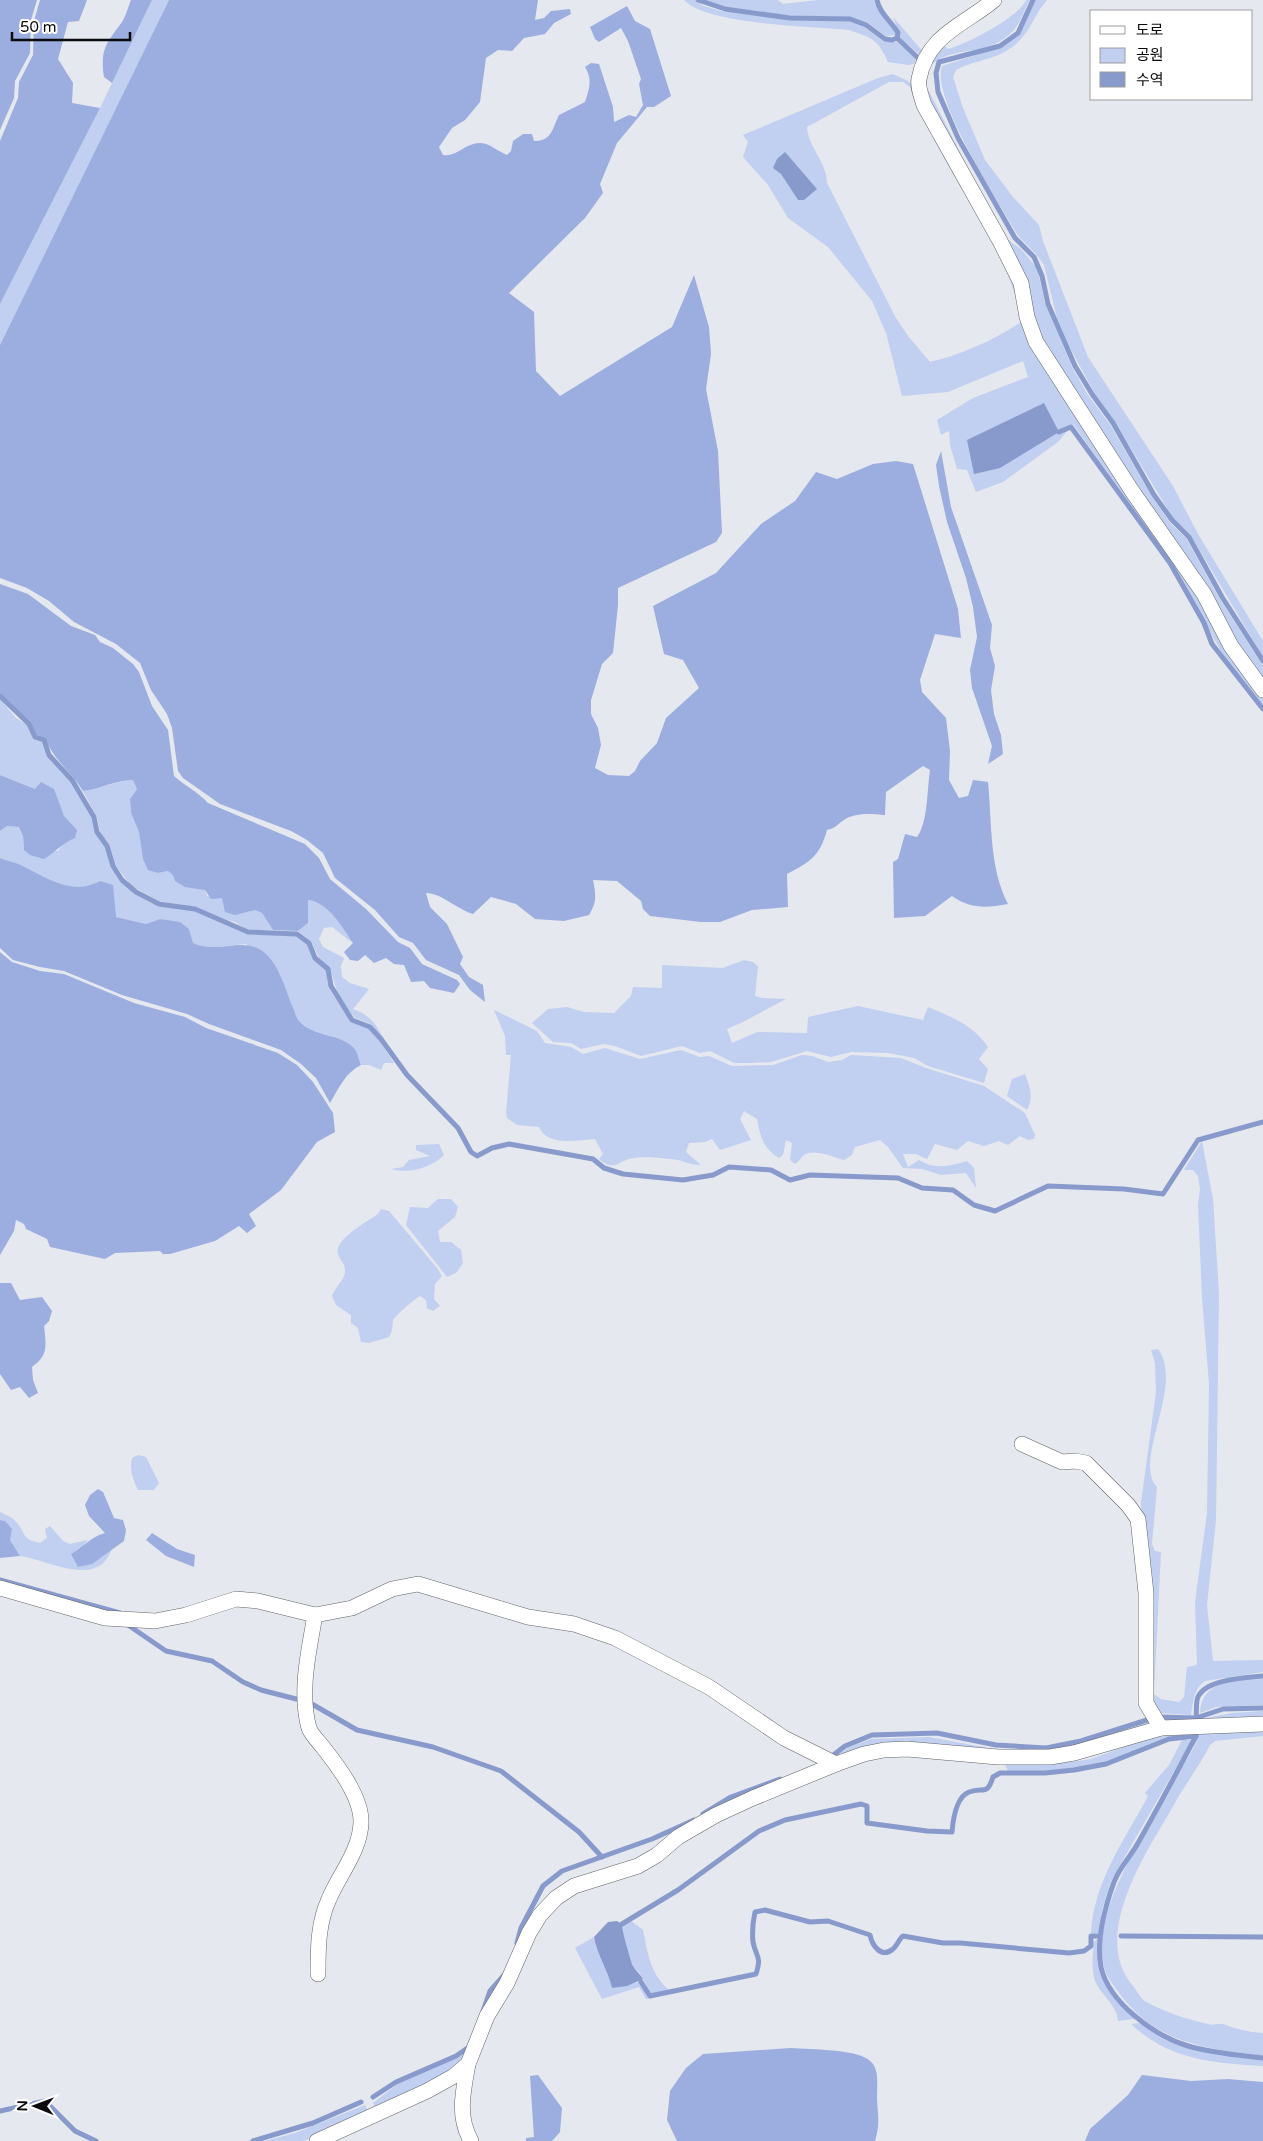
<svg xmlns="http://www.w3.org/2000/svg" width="1263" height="2141" viewBox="0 0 1263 2141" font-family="'Varela Round','Noto Sans KR',sans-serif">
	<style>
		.green { fill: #c1cff0; fill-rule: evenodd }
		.forest { fill: #9baedf }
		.water { fill: #889acb }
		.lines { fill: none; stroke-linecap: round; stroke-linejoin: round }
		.stream { stroke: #889acb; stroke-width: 5 }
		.minor-casing { stroke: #616469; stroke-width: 16 }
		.minor { stroke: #fff; stroke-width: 15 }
	</style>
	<rect width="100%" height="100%" fill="#e5e8ee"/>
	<g class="green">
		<path d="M152 0H169L0 345V304L100 108Z"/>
		<path d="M684 0H694L704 6 721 11 789 19 849 21 864 27 883 41 897 42 919 62 909 65 888 62C878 39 872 38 849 30 812 26 707 25 684 0Z"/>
		<path d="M702 0H778L783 4 818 0H874C877 14 895 21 896 35L886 36 869 24 855 19 829 16H791L721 6Z"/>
		<path d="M1026 0H1030C1020 17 1021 28 1002 40 973 59 924 43 927 87L983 198 1007 239 1022 250 1037 268 1045 303 1073 369 1088 395 1111 426 1152 497 1171 524 1186 538 1219 598 1263 666V679L1245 654 1167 530 1044 344 928 102 923 79 935 53 943 44 948 49C967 44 1019 17 1026 0Z"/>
		<path d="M1035 0H1047C1036 12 1032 27 1021 39 1001 61 979 58 956 70L953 77 963 108 985 160 1013 197 1039 225 1043 241 1088 357 1173 486 1198 534 1263 641V657L1190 534 1173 518 1115 422 1094 392 1069 346 1057 318 1044 265 1036 254 1019 237C1001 206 930 97 942 66L1004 46 1019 34Z"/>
		<path d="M893 17 925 54 923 58 901 39Z"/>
		<path d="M893 74 908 81 913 87 1017 283 1024 316 1263 694V706L1222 653 1176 570 1073 424 1058 442 1003 482 976 492 967 470 957 469 950 445 949 431 941 435 937 420 973 398 1028 377 1023 361 948 392 902 396 886 333 872 301 828 247 788 218 768 185 743 157 748 142 743 135 878 78ZM889 82H903L910 87C920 110 931 134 943 156 972 210 1012 261 1021 322 992 341 963 354 930 362L908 336 896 318 827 183C827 162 808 147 807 127ZM774 168 817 189 798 200 781 174Z"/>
		<path d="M0 699 16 718 27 725 34 737 42 742 48 756 71 781 92 817 95 832 105 847 112 866 120 880 149 902 160 906 194 910 248 934 296 935 308 944 313 958 326 969 330 990 350 1020 368 1028 379 1040 394 1063H384L381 1070 369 1065H361L354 1048 339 1039 309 1029 298 1021 280 977 246 944 206 948 193 943 189 929 160 919 146 924 115 917 114 909 100 881C73 896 47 878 23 866 16 862 7 861 0 858V831L7 826 19 827 23 836 24 850 58 851 64 842 74 838 59 805 35 789 0 775Z"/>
		<path d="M133 780 137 789 130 799 131 813 139 832 143 859 158 873 168 871 197 888 205 890 207 896 223 898 247 912 254 909 262 913 273 930H248L235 922 215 917 196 907 159 901 132 886 115 865 100 831 97 817 83 791C100 789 116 781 133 780Z"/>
		<path d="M308 900C329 904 342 926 353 943L332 927 324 928 319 939 323 947 344 958 341 966 342 977 350 983 369 989 353 1009C370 1015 376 1024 384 1039L372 1025 354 1017 339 998 330 968 319 958 311 941 298 931 308 923Z"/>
		<path d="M744 960 753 962 758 966 755 996 762 998 786 999 743 1022 727 1029 732 1043 757 1032 807 1033 808 1017 858 1006 923 1020 928 1007C952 1017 973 1025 988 1047L979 1059 988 1069 984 1083 928 1066 914 1058 888 1053 851 1052 831 1057 807 1051 771 1062 748 1063H734L710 1051 700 1053 682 1046 641 1056 615 1046 604 1044 581 1049 571 1043 553 1042 532 1023 548 1009 567 1007 584 1012 614 1013 631 996 633 987 662 988V965L723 968Z"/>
		<path d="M494 1010 537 1031 545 1043 571 1047 583 1054 605 1048 640 1059 681 1050 700 1057 709 1056 732 1066 773 1065 802 1055 812 1056 828 1062 842 1060 851 1055 901 1058 926 1068 984 1086 1025 1113 1035 1135 1034 1139 1028 1140 1020 1136 1008 1145 999 1141 984 1146 968 1141 957 1150 935 1144 927 1159 916 1154H903L908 1167 919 1160C934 1170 951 1166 967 1161L974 1168 976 1188 966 1173 941 1175 922 1169 903 1168 888 1147 880 1140 855 1147 852 1155 844 1160C834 1157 813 1148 804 1155 800 1158 800 1161 795 1164L790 1160 792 1143 786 1140 783 1155 779 1158C763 1148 760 1136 757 1119L744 1111 740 1119 751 1140 720 1150 712 1139 705 1142 689 1143 686 1152 701 1165C692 1165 686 1162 678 1160 666 1158 647 1156 634 1158 617 1160 616 1173 599 1159L603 1154 595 1139C577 1140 548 1147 539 1127L517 1125 507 1118 506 1112 511 1055H506L505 1036Z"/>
		<path d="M1025 1074C1030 1087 1034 1097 1027 1110L1007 1096 1012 1079Z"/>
		<path d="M1202 1141 1213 1199 1219 1294 1216 1520 1207 1605 1213 1661 1263 1660V1672L1205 1681C1194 1688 1193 1702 1191 1715L1159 1713 1149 1700 1141 1503 1156 1392 1155 1363 1151 1350 1158 1349C1185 1385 1132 1461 1157 1487L1152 1544 1155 1551 1161 1552 1154 1694 1161 1699 1179 1702 1184 1697 1187 1667 1197 1665 1195 1602 1207 1513 1209 1384 1202 1297 1198 1205 1200 1189 1198 1176 1193 1170H1184Z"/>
		<path d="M439 1144 444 1155C431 1168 409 1174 391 1169L403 1167 409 1160 430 1156 416 1150V1145Z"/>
		<path d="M438 1199H451L458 1207 455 1217 438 1231 440 1242H451L461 1250 463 1263 456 1273 447 1277 406 1225 410 1207 428 1208Z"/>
		<path d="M381 1209 389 1211 437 1268 442 1276 435 1284 434 1299 440 1306 433 1311 427 1308 426 1300 420 1296C416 1298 393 1317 393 1321 392 1328 393 1330 389 1337L369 1343 361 1342 358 1328 351 1323V1315L336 1305 332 1296C335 1287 344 1281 345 1272 346 1264 340 1261 338 1254 333 1240 368 1221 378 1214Z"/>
		<path d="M138 1455 146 1457 159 1483 154 1490H138C133 1480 129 1468 132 1458Z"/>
		<path d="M0 1512C6 1515 13 1517 17 1523 28 1536 20 1538 40 1543L47 1538 45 1529 50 1526 63 1541 70 1544 88 1540 81 1549 102 1557 112 1548C99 1590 49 1560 20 1556L10 1540 5 1521 0 1520Z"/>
		<path d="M1263 1679V1705L1216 1707 1200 1713C1201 1679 1237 1681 1263 1679Z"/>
		<path d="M1263 1711V1719L1163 1723 1160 1719 1195 1720 1232 1713Z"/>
		<path d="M1153 1721 1157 1726 1059 1753 998 1754 923 1747 884 1746 868 1748 836 1762 833 1759 849 1747 871 1739 929 1737 1005 1751 1052 1750 1080 1745Z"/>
		<path d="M1263 1729V1736L1215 1741 1210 1745C1200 1765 1186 1783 1175 1803 1148 1850 1089 1935 1133 1986 1138 1992 1140 1999 1148 2003 1165 2012 1189 2020 1208 2024 1213 2026 1219 2023 1223 2024 1236 2029 1248 2032 1263 2033V2056C1204 2048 1157 2044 1119 1993 1112 1984 1105 1974 1103 1963 1093 1901 1153 1823 1181 1769 1188 1757 1197 1745 1199 1732Z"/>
		<path d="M1182 1733 1181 1736C1155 1739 1133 1753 1108 1761 1077 1772 1041 1771 1008 1771L1004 1763 1071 1762 1091 1759 1154 1736Z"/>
		<path d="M1182 1740H1192L1112 1879 1102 1910 1099 1944 1100 1972 1105 1983 1134 2019 1118 2021C1117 2005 1101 1995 1095 1981 1091 1968 1093 1954 1094 1942L1097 1939V1934L1091 1933C1094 1881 1124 1841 1148 1796L1145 1793 1169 1765Z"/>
		<path d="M631 1921 643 1930C648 1954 650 1974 670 1991L651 1994 639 1972 633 1967 621 1930 622 1926Z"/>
		<path d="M594 1937C597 1955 608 1970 612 1988L639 1982 651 1999H646L639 1987 602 1999 575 1948Z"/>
		<path d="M1140 2023C1178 2050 1218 2055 1263 2060V2066C1213 2063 1169 2060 1131 2024Z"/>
		<path d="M469 2052 462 2063 376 2111 373 2103 400 2082Z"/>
		<path d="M365 2105 369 2113 326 2133 303 2141H265L295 2133Z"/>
	</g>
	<g class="forest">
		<path d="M0 0H37L31 20 30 53 15 81 14 98 0 130Z"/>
		<path d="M40 0H87L79 21 68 22 58 59 73 83 72 103 100 108 0 304V141L18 98 19 82 33 55 34 21Z"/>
		<path d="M131 0H152L112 83 104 77C100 49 106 44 122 22 126 16 128 7 131 0Z"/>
		<path d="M169 0H538L535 20 544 18 551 11 570 9 571 14 554 23 545 34 524 38 512 51 498 50 486 58 480 102 465 120 452 128 439 147 443 155C458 157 466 142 481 143 489 143 499 152 507 155L511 151 513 141 523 134H532L534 141C552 141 552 129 559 115L585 102C589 89 593 80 585 67L591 63 599 64 613 107 614 122 629 115 636 117 643 105 639 84 641 79 628 41 621 28 599 42 595 39 590 27 627 6 635 21 650 29 671 96 654 107H647L617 143 600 184 603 193 585 218 509 293 534 312 536 371 560 396 672 327 694 275 709 327 711 354 706 389 718 451 722 533 716 542 618 588V605L613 653 602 664 591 700V714L598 728 601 745 595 768 608 775 629 776 635 771 640 761 657 743 666 718 699 688 683 660 664 654 653 606 716 573 761 524 795 501 816 472 837 479 873 464 896 461 913 464 958 609 961 638 935 634 920 680 922 692 946 718 950 751 949 780 959 798 968 796 973 780 988 782C992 822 989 868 1008 904 986 908 970 909 952 896L925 916 894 918 893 862 898 859 905 834 917 837C928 823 927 789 930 770L923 766 886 792 885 815C872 814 856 812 844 820 836 825 838 827 827 830 820 856 810 862 787 874L788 907 752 910 720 922H701L650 916 643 909 641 901 617 881 593 880C596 895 597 902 589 915L564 921 535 919 516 904 491 897 473 914C457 909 441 893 426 893L430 907 447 924 463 957 460 964 469 977 483 985 485 1002 470 990 459 975 426 960 413 943 399 937 375 910 335 878 323 853 307 840 291 831 220 804 183 778 178 771 172 728 167 714 151 690 140 663 116 644 74 622 49 601 27 588 0 578V345Z"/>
		<path d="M941 451 951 507 992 625 990 648 995 666 991 690 994 714 1001 735 1003 754 988 764 992 746 972 688 970 670 977 637 973 607 966 578 947 522 939 486 936 465Z"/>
		<path d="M0 584 28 594 71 626 95 635 100 642 113 648 133 664 139 672 152 706 168 730 174 776C185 786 197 791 208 803L305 844 319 858 330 879 366 909 398 942 410 948 422 964 457 980 460 984 454 993 430 988 424 981 411 982 404 965 394 964 386 958 374 963 365 955 358 961 350 960 344 952 353 943C342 927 329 903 308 900V923L298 931 273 930 262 913 255 910 235 915 225 912 222 898 211 899 205 890 185 887 175 881 173 875 168 871 158 873 148 870 143 859 139 832 131 813 130 799 137 789 133 780C116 780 100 789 83 791 71 772 55 761 45 739L37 736C30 720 12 706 0 693Z"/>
		<path d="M0 775 35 789 41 782 54 789 64 816 77 830 75 838C62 843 56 852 44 859L30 855 24 850 23 836 19 827 7 826 0 831Z"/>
		<path d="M0 858C7 861 16 862 23 866 47 878 73 896 100 881L113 885 116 917 146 924 160 919 180 922 189 929 193 943C218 954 239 938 259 949 278 959 285 989 293 1008 295 1012 296 1018 299 1021 313 1037 339 1033 354 1048 357 1051 359 1060 361 1065 345 1073 339 1088 330 1103L316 1078 301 1064 281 1050 209 1024 187 1014 122 995 64 971 40 967 13 960 0 948Z"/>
		<path d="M0 952 12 962 40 971 64 974 134 1003 185 1017 206 1028 278 1053 297 1065 313 1082 333 1113 335 1132 317 1142 281 1190 249 1214 256 1226 247 1233 239 1226 215 1241 170 1254H163L160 1251 115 1253 105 1259 50 1247 47 1239 26 1229 24 1224 16 1220 14 1231 0 1255Z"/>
		<path d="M0 1283H11L20 1300 42 1297 52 1311 49 1321 44 1326C46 1345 49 1355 32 1367L33 1380 38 1393 29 1398 20 1387 11 1390 0 1374Z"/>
		<path d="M98 1489 103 1492 114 1518 123 1520 126 1530 124 1541 92 1564 78 1567 71 1554C84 1547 90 1537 105 1533L89 1516 85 1505 90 1495Z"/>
		<path d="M0 1520 5 1521 12 1529 10 1540 20 1556 0 1558Z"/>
		<path d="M152 1533 177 1549 195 1555 194 1567 166 1556 146 1540Z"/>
		<path d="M791 2048C810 2050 863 2048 873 2064 879 2073 877 2085 877 2095 877 2114 881 2121 875 2141H677L667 2120 670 2091 686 2068 703 2054Z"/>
		<path d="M538 2075 562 2108 560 2132 552 2141H526V2138L534 2137 530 2076Z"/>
		<path d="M1142 2075 1191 2081 1228 2079 1263 2082V2141H1085L1090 2129 1128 2095Z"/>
	</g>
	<g class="water">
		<path d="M785 152 817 189 804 200H798L781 174 773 168 777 159Z"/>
		<path d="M1044 403 1059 432 1000 468 974 474 967 440Z"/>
		<path d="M617 1921 622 1924C621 1928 631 1962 633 1966 636 1971 640 1974 643 1979L627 1986 612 1988C608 1970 597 1955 594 1937L608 1922Z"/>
	</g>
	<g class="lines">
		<g class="stream">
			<path d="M698 0 725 9 790 18 850 19 866 25 885 39 892 40 897 38 919 59"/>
			<path d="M877 0C879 13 892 22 898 33L897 38"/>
			<path d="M1033 0 1018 33 1000 46 939 62 936 73 938 92 958 138 1015 238 1034 257 1042 276 1048 304 1075 366 1092 394 1113 423 1154 495 1172 520 1189 537 1222 597 1263 661"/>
			<path d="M1059 432 1071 427 1170 563 1204 623 1212 644 1263 709"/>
			<path d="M0 696 29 724 35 737 44 740 49 755 72 780 94 817 97 832 107 846 113 866 122 880 136 892 159 904 195 909 248 932 297 934 309 943 315 958 328 969 331 986 352 1020 370 1027 381 1039 407 1075 458 1128 471 1152 477 1156 492 1148 509 1144 593 1159 604 1168 623 1174 683 1180 713 1175 729 1167 771 1170 790 1180 810 1175 898 1178 922 1188 953 1190 974 1205 995 1211 1048 1186 1124 1189 1163 1194 1198 1140 1263 1122"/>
			<path d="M0 1580 120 1613"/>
			<path d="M128 1625 166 1651 212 1661 243 1682 261 1690 300 1700"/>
			<path d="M312 1704 357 1730 433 1747 501 1771 579 1832 602 1857"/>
			<path d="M1159 1717 1196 1718 1223 1709 1263 1708"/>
			<path d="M1196 1718C1197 1712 1195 1700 1199 1695 1209 1679 1246 1678 1263 1676"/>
			<path d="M1196 1736C1177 1772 1158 1808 1138 1843 1131 1856 1119 1868 1114 1882 1105 1907 1096 1941 1101 1967 1109 2003 1155 2036 1188 2046 1212 2053 1238 2055 1263 2058"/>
			<path d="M831 1757 845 1746 872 1735 937 1733 996 1745 1046 1748 1081 1741 1147 1720"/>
			<path d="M703 1814 731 1797 780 1779"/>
			<path d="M622 1924 678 1890 759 1831 785 1820 861 1804 867 1806V1823L927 1831 952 1832C953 1820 956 1797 969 1792 984 1787 987 1796 993 1777L1000 1773H1045L1074 1770 1106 1764 1169 1739 1196 1736"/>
			<path d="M1121 1936 1263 1937"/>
			<path d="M517 1943 521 1928 543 1886 562 1871 652 1839 694 1820"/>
			<path d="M641 1982 650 1996 756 1974C762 1955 756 1958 753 1942 752 1932 753 1921 755 1912L765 1910 810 1922 828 1921 870 1935C872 1945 881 1959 893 1949 897 1946 899 1939 903 1936L943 1943H960L1069 1953 1084 1951 1091 1946V1936H1096"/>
			<path d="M483 2011 490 1991 505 1974"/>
			<path d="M373 2097 396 2082 456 2056 469 2047"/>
			<path d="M0 2111 45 2101 75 2131 96 2141"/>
			<path d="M253 2141 313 2123 361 2102"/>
		</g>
		<defs>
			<g id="minor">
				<path d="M994 0C964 25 927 35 919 79 917 86 922 98 924 105L1000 241 1021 283 1027 317 1036 342 1132 491 1204 594 1231 646 1263 690"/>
				<path d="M1022 1444 1062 1462 1075 1461 1086 1463 1128 1505 1138 1519 1146 1593V1703L1161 1728"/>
				<path d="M0 1588 105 1618 155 1621 186 1615 236 1599 258 1601 315 1615 352 1608 392 1589 418 1584 528 1617 574 1624 615 1638 709 1687 784 1738 836 1764"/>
				<path d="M315 1615C309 1650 299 1692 309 1728 311 1734 318 1741 322 1746 337 1765 362 1797 361 1823 360 1851 339 1875 329 1899 318 1923 318 1948 318 1974"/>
				<path d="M468 2064C463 2092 457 2116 471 2141"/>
				<path d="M317 2141 427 2091 454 2076 468 2064 487 2016 507 1983 529 1933 540 1915 556 1898 574 1886 638 1866 657 1855 678 1837 716 1815 753 1798 836 1764 864 1754 884 1750 907 1749 998 1757H1050L1074 1753 1161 1728 1263 1724"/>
			</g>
		</defs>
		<use href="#minor" class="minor-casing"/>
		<use href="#minor" class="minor"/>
	</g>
	<rect x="1090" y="10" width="162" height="90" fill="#ffffff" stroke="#9d9d9e"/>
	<rect x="1100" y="26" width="25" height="8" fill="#ffffff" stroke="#9d9d9e"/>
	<text x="1136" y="35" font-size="15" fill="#0b0b0d">도로</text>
	<rect x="1100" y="48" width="25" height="15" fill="#c1cff0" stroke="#9d9d9e"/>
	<text x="1136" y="60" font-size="15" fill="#0b0b0d">공원</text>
	<rect x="1100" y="72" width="25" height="15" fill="#889acb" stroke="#9d9d9e"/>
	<text x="1136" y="85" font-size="15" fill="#0b0b0d">수역</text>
	<g transform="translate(35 2106) rotate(271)" stroke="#ffffff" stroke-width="4" paint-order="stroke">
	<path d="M0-4L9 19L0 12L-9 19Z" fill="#0b0b0d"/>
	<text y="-8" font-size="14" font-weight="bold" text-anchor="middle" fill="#0b0b0d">N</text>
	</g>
	<path d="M12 32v8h118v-8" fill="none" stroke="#0b0b0d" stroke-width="2.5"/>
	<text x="20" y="32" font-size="15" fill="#0b0b0d" stroke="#ffffff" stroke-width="4" paint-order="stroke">50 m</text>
</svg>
